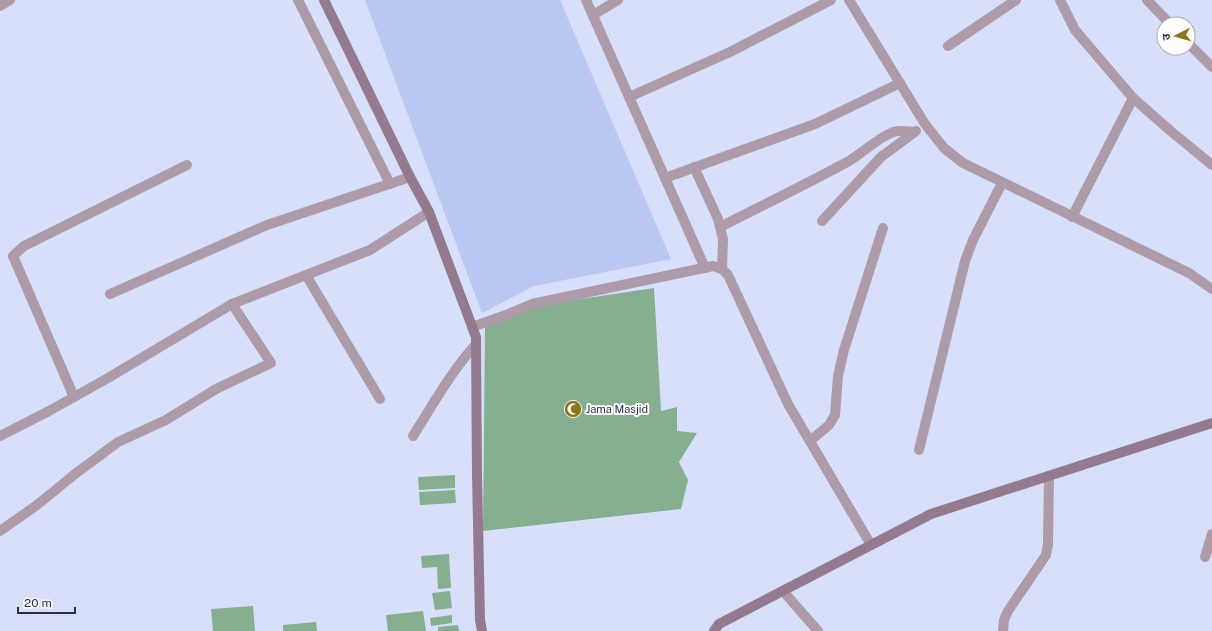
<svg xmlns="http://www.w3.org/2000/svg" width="1212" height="631" viewBox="0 0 1212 631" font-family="'Public Sans','Noto Sans Devanagari',sans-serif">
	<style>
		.green { fill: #bac7f3 }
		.building { fill: #85af8f }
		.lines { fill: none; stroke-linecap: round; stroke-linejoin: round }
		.street { stroke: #ad9ba9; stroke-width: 10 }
		.secondary { stroke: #937a8f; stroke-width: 10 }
		.labels { text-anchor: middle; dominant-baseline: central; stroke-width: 4; stroke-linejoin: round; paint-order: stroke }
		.poi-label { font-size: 11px; fill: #2b3041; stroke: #fff; text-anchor: start }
	</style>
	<rect width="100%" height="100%" fill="#d7dffa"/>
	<path class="green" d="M365 0H560L671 259 534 286 482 313Z"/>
	<g class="building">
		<path d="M654 288 661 411 677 407V431L697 433 679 462 688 480 681 509 483 531 485 326 534 306Z"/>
		<path d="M455 475V488L419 490 418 477Z"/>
		<path d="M455 490 456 503 420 505 419 492Z"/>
		<path d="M449 554 451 588 438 589 437 567 422 568 421 556Z"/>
		<path d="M450 591 452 608 435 610 432 593Z"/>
		<path d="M253 606 255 631H213L211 609Z"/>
		<path d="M423 611 426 631H388L386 615Z"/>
		<path d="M452 615V623L431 626 430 618Z"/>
		<path d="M316 622 317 631H283V625Z"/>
		<path d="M458 625 459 631H438V627Z"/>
	</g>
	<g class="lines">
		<g class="street">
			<path d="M298 0 390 184"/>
			<path d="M586 0 705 268"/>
			<path d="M849 0 925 124 944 148 963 163 1189 273 1212 289"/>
			<path d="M1060 0 1075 30 1133 98 1173 133 1212 165"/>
			<path d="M1147 0 1170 24"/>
			<path d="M0 6 10 0"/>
			<path d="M593 15 618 0"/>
			<path d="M1188 43 1212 67"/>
			<path d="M948 46 1016 0"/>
			<path d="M629 97 730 52 831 0"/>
			<path d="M694 167 718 219 723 239 722 269"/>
			<path d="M665 178 815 124 900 83"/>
			<path d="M1072 217 1133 98"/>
			<path d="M822 221 881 157 916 131"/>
			<path d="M720 227C763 205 807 184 849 161 864 152 876 139 893 132 900 130 906 131 914 132"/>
			<path d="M306 275 380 399"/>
			<path d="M110 294 267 225 410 177"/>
			<path d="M472 327 506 315 532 304 713 266 722 269 728 275 788 404 871 545"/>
			<path d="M74 397 13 256 24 246 187 165"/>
			<path d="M0 436 49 411 108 378 232 304 370 250 429 212"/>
			<path d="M413 436C433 404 451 372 476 344"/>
			<path d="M810 441 829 425 835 415 838 376 844 350 883 228"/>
			<path d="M919 450 965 261 973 240 1002 183"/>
			<path d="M0 531 37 505 75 474 118 442 166 420 216 389 271 363 232 304"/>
			<path d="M1205 557 1212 534"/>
			<path d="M783 591 818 631"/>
			<path d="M1003 631 1004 620 1008 611 1046 555 1048 544 1049 476"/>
		</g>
		<g class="secondary">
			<path d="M324 0 410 177 429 212 476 337 477 474 480 620 482 631"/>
			<path d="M714 631 719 624 931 514 1212 423"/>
		</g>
	</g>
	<defs>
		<symbol id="mosque-disc" viewBox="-11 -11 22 22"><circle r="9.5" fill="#8f751a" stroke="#fff"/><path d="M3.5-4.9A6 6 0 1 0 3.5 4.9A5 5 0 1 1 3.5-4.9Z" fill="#fff"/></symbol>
	</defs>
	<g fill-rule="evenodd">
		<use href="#mosque-disc" x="563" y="399" width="20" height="20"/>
	</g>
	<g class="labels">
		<g class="poi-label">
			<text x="586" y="409">Jama Masjid</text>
		</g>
	</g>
	<g transform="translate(1176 36) rotate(264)"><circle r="19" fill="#ffffff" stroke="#aaacb3"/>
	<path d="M0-3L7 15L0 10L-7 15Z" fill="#8f751a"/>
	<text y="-6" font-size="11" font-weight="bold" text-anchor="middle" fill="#2b3041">उ</text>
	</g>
	<path d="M18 607v6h57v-6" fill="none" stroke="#2b3041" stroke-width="2"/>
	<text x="24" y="607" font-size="12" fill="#2b3041" stroke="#ffffff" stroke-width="3" paint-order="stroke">20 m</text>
</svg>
